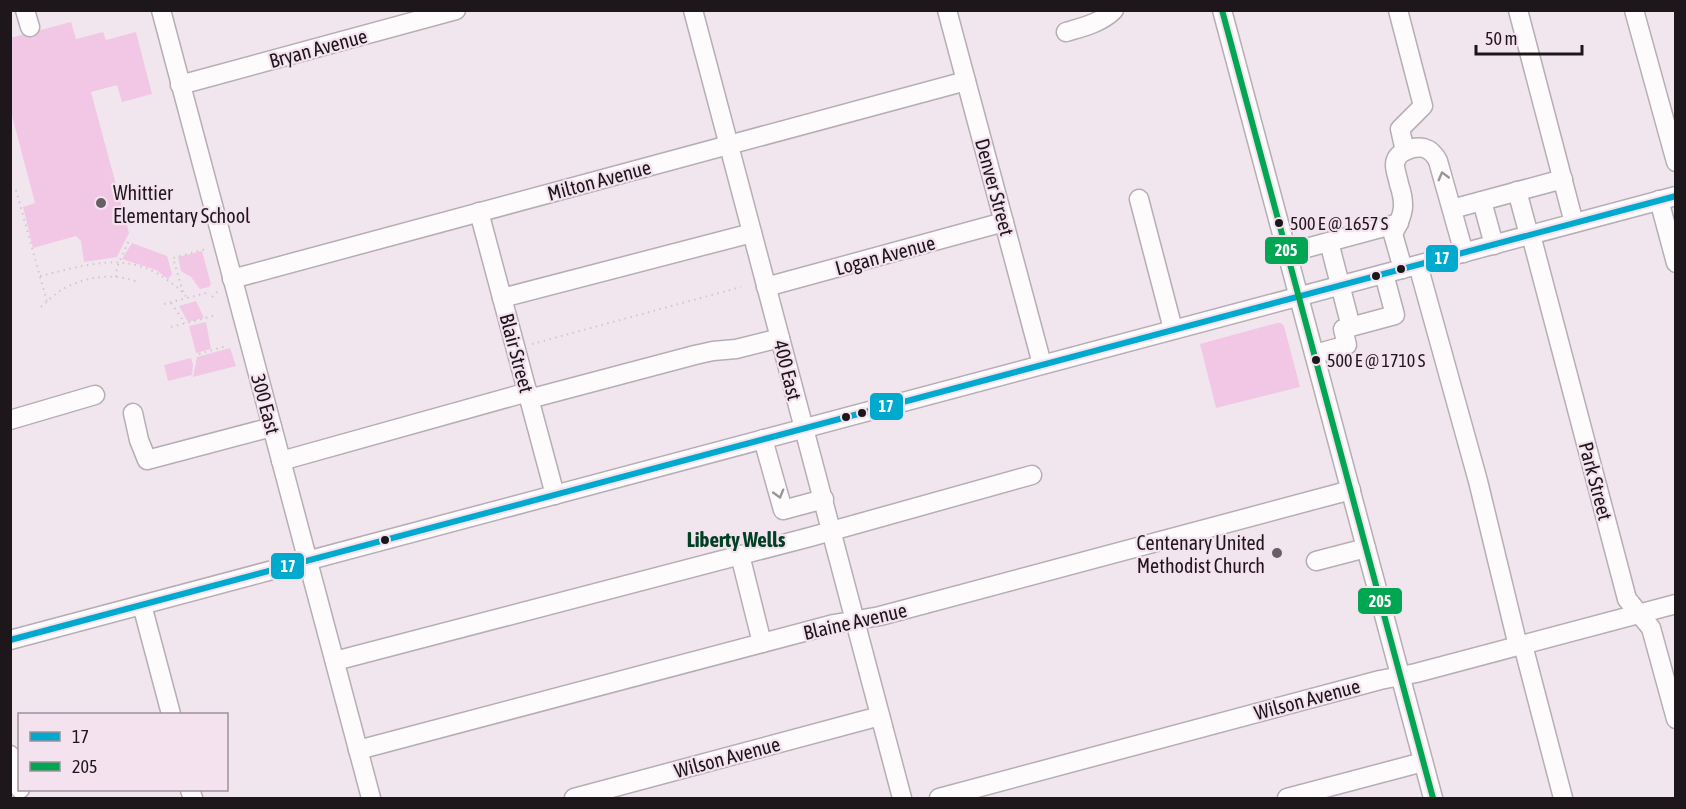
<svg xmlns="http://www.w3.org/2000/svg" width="1686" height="809" viewBox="0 0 1686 809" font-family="'Asap Condensed',sans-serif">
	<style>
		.green { fill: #f2c7e5 }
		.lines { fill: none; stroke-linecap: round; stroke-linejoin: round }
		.minor-casing { stroke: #b6aeb4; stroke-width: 21 }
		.path { stroke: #cecacc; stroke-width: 2; stroke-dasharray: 1.5 4.5; stroke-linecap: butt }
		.minor { stroke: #fdfbfc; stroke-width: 18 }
		.bus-1-casing { stroke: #f5e2ef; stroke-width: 10 }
		.bus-2-casing { stroke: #f5e2ef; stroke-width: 10 }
		.bus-1 { stroke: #00a9ce; stroke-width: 6 }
		.bus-2 { stroke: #00a651; stroke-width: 6 }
		.oneway { stroke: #989497 }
		.poi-dot { fill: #675f65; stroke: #f5e2ef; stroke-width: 2 }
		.bus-dot { fill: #1d171b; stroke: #f5e2ef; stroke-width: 2 }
		.labels { text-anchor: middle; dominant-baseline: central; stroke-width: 4.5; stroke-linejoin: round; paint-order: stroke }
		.bus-label { font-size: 18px; fill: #1d171b; stroke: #f5e2ef; text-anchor: start }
		.street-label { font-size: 20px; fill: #1d171b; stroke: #f5e2ef }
		.poi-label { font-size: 20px; fill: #1d171b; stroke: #f5e2ef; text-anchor: start }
		.neighbourhood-label { font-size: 21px; font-weight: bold; fill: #004125; stroke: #f5e2ef }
		.line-badge { stroke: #f5e2ef; stroke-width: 2 }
		.badge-label { font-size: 16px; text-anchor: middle; font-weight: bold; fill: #fff }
	</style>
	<rect width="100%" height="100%" fill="#f1e6ee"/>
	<g class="green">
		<path d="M71 22 76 39 103 32 106 40 136 32 152 94 122 102 117 85 91 92 129 233 117 257 84 262 81 241 76 236 33 248 23 207 35 203 11 112 10 38Z"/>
		<path d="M132 243 167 256 172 274 168 279 156 270 122 259Z"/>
		<path d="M202 251 211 284 209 287 200 289 191 277 181 271 178 257Z"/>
		<path d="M196 301 204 318 188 322 179 306Z"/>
		<path d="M206 322 211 349 196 353 189 326Z"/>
		<path d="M1277 323H1281L1284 326 1300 387 1216 408 1200 344Z"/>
		<path d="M230 348 236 366 193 377 197 357Z"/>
		<path d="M191 358 193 365 192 375 168 381 164 365Z"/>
	</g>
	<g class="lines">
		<defs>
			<g id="minor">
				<path d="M25 10 30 27"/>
				<path d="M161 10 371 798"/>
				<path d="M693 10 902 798"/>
				<path d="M947 10 1042 364"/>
				<path d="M1222 10 1433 798"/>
				<path d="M1398 10 1423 106 1400 129 1405 151"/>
				<path d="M1518 10 1574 223"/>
				<path d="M1634 10 1676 162"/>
				<path d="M1066 32C1083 27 1101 23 1114 10"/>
				<path d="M180 85 456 10"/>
				<path d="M1517 191 1529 235"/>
				<path d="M1139 199 1173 329"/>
				<path d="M1659 200 1676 263"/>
				<path d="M1482 201 1494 245"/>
				<path d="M1452 209 1563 179"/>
				<path d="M479 212 555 495"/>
				<path d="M1531 235 1627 599 1651 628 1676 719"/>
				<path d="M1329 242 1351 327"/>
				<path d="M1288 253 1399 223"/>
				<path d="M1418 265 1478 481 1518 646"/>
				<path d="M1403 269 1393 234C1404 214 1406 205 1399 184 1398 178 1395 171 1395 165 1395 152 1413 146 1424 148 1431 150 1435 155 1438 161L1464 253"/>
				<path d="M232 279 966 81"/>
				<path d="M766 287 1004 222"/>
				<path d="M502 298 752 233"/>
				<path d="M1315 354 1347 345 1343 329 1395 315 1384 274"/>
				<path d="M529 399 695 355 713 351 736 349 780 338"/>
				<path d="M133 413 139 440 147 460 272 427"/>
				<path d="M10 420 95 395"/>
				<path d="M763 439 783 510 824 499"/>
				<path d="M281 461 528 392"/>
				<path d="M740 555 762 643"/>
				<path d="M1316 561 1366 548"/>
				<path d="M142 605 171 714"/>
				<path d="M10 640 1676 196"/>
				<path d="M1523 645 1563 798"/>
				<path d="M335 661 810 537 1032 475"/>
				<path d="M358 750 834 624 880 616 1351 490"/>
				<path d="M10 755 20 789"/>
				<path d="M190 790 193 798"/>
				<path d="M574 798 880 716"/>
				<path d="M939 798 1380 680 1416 673 1676 604"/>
				<path d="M1287 798 1423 762"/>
			</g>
		</defs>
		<use href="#minor" class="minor-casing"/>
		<g class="path">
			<path d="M16 190 47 302"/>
			<path d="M40 276C84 266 125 250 166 279 174 285 182 290 187 298"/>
			<path d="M116 277 117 267 130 238"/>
			<path d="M183 292 173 258 206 249"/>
			<path d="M212 297 218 291"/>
			<path d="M171 303 185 323"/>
			<path d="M164 304 210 292"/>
			<path d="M41 307C48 301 55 293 63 289 84 277 115 272 137 282"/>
			<path d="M171 327 217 315"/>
			<path d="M532 344 741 287"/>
			<path d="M199 354 226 346"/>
		</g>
		<use href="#minor" class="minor"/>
		<defs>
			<path id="bus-1" d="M10 640 1676 196"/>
			<path id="bus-2" d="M1222 10 1433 798"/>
		</defs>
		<use href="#bus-1" class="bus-1-casing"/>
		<use href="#bus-2" class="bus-2-casing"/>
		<use href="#bus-1" class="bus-1"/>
		<use href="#bus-2" class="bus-2"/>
	</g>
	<defs><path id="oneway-chevron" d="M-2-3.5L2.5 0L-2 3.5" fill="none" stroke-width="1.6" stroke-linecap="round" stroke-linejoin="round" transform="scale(1.5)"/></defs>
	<g class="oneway">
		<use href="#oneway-chevron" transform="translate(1443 176) rotate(-105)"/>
		<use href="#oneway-chevron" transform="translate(779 494) rotate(74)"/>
	</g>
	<g class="poi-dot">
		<circle cx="101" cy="203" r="6"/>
		<circle cx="1277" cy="553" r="6"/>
	</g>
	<g class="bus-dot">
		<circle cx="1279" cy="223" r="5"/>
		<circle cx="1401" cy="269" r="5"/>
		<circle cx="1376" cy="276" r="5"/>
		<circle cx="1316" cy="360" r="5"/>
		<circle cx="862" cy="413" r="5"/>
		<circle cx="846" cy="417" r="5"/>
		<circle cx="385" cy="540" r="5"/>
	</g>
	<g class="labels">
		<g class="bus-label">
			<text x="1290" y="223">500 E @ 1657 S</text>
			<text x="1327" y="360">500 E @ 1710 S</text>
		</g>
		<g class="street-label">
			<text transform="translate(318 48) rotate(-15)">Bryan Avenue</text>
			<text transform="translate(599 180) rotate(-15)">Milton Avenue</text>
			<text transform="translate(995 187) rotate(75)">Denver Street</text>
			<text transform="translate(885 255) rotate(-15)">Logan Avenue</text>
			<text transform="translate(517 353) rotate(75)">Blair Street</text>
			<text transform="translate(788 370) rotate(76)">400 East</text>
			<text transform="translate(266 404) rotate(75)">300 East</text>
			<text transform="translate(1596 481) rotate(75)">Park Street</text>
			<text transform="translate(855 621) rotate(-13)">Blaine Avenue</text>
			<text transform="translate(1307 699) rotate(-15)">Wilson Avenue</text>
			<text transform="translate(727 757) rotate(-15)">Wilson Avenue</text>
		</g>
		<g class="poi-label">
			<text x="113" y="192">Whittier<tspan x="113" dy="23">Elementary School</tspan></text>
			<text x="1265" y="542" text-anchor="end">Centenary United<tspan x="1265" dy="23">Methodist Church</tspan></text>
		</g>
		<g class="neighbourhood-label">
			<text x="736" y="539">Liberty Wells</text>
		</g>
	</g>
	<g class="line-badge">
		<rect x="1264" y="236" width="45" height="29" rx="6" fill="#00a651"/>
		<rect x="1425" y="244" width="34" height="29" rx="6" fill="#00a9ce"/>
		<rect x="869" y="392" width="35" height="29" rx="6" fill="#00a9ce"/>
		<rect x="270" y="552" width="35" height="28" rx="6" fill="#00a9ce"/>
		<rect x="1357" y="587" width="46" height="28" rx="6" fill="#00a651"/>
	</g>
	<g class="badge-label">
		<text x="1286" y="256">205</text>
		<text x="1442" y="264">17</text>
		<text x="886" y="412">17</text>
		<text x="288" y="572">17</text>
		<text x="1380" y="607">205</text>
	</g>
	<rect width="1686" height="809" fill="none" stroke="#1d171b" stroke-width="24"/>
	<rect x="18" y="713" width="210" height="78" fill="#f5e2ef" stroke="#9f919a" stroke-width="1.5"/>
	<rect x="30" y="732" width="30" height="9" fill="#00a9ce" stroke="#9f919a" stroke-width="1.5"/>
	<text x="72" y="743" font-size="18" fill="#1d171b">17</text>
	<rect x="30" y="762" width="30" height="9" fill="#00a651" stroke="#9f919a" stroke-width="1.5"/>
	<text x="72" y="773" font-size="18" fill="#1d171b">205</text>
	<path d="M1476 45v9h106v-9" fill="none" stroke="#1d171b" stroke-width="3"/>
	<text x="1485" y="45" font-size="18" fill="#1d171b" stroke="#f5e2ef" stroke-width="4.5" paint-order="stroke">50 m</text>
</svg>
